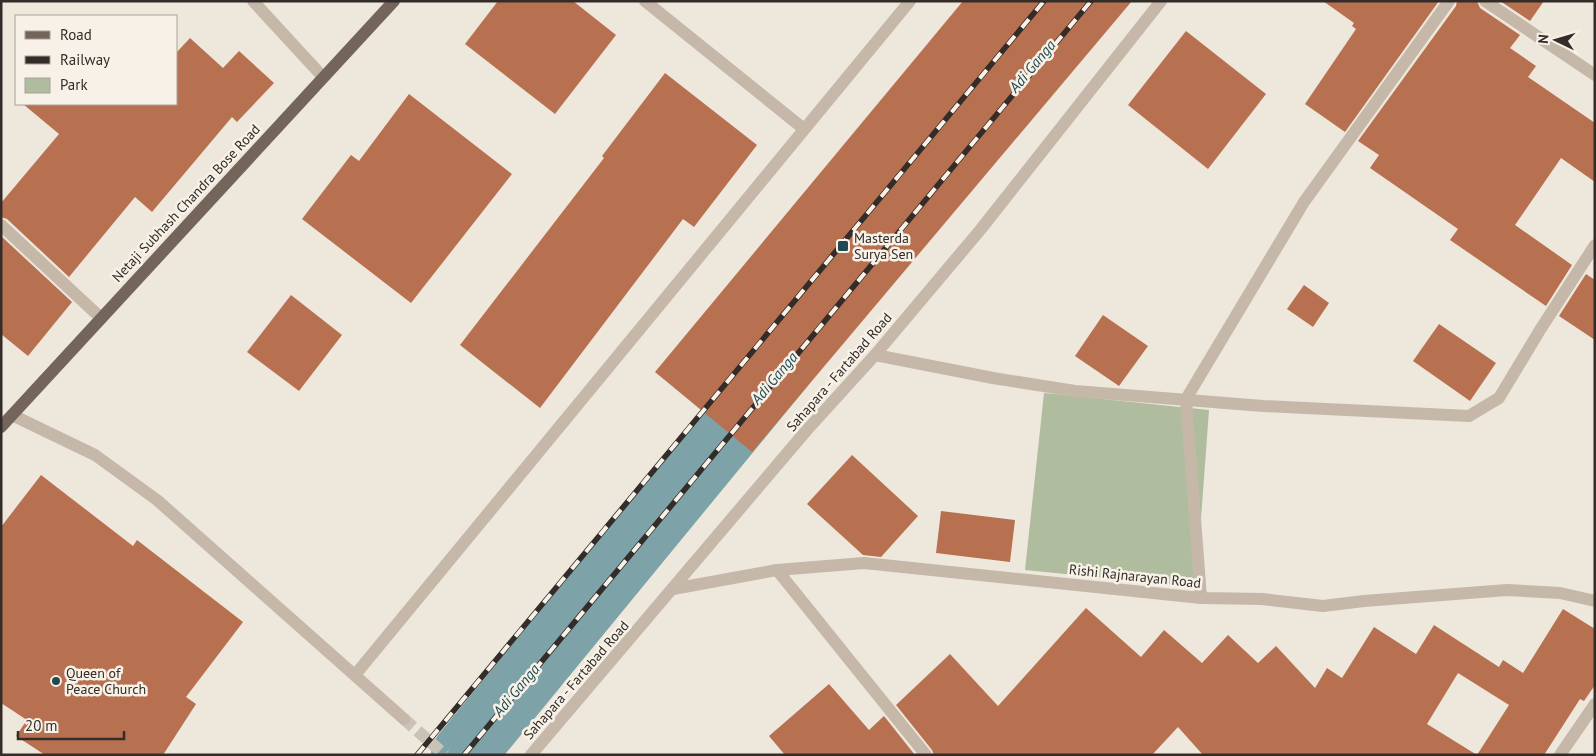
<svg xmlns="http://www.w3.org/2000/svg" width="1596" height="756" viewBox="0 0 1596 756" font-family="'PT Sans',sans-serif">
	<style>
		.green { fill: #afbc9d }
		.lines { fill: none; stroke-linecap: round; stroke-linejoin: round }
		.river { stroke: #7da3a8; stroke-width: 64 }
		.building { fill: #b87150; fill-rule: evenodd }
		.street-tunnel { stroke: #c9c2b7; stroke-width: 12; stroke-dasharray: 12 6; stroke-linecap: butt }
		.street { stroke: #c5b8a9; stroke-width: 12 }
		.primary { stroke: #73655a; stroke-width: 12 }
		.rail-casing { stroke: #332c28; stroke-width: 5.5 }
		.rail { stroke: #f7f1e7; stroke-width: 4; stroke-dasharray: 11; stroke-linecap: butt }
		.poi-dot { fill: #224950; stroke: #f7f1e7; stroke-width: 2 }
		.labels { text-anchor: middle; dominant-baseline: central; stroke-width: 5; stroke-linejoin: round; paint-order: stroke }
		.street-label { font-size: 14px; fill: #332c28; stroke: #f7f1e7 }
		.poi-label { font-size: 14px; fill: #332c28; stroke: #f7f1e7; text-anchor: start }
		.water-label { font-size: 15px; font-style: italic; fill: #224950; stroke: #f7f1e7 }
	</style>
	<rect width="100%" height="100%" fill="#eee7db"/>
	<path class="green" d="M1044 393 1209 410 1196 587 1025 570Z"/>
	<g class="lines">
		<path class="river" d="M463 755 785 363"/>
	</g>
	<g class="building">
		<path d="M498 1H573L616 35 555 114 465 44Z"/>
		<path d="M963 1H1132L752 452 655 372Z"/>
		<path d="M1323 1H1439L1345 132 1305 104 1356 29 1352 26 1354 23Z"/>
		<path d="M1457 1H1477L1480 8 1520 35 1510 48 1536 66 1528 77 1595 123V182L1561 158 1515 225 1572 265 1546 306 1450 240 1458 229 1370 168 1379 155 1358 141 1456 6Z"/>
		<path d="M1500 1H1544L1530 21Z"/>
		<path d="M1186 31 1266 94 1208 169 1128 105Z"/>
		<path d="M190 38 223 68 239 51 274 83 237 122 232 117 152 212 135 197 69 277 7 219 1 217V203L59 134 23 104H176V53Z"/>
		<path d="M665 73 757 145 694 227 683 219 540 408 460 345 604 158 602 156Z"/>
		<path d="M409 94 512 174 411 303 302 219 351 155 359 161Z"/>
		<path d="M1 236 72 302 28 356 1 334Z"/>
		<path d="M1586 274 1595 280V340L1559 316Z"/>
		<path d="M1304 285 1329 303 1313 327 1287 309Z"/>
		<path d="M291 295 342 335 299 391 247 352Z"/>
		<path d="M1103 315 1148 346 1119 386 1075 356Z"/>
		<path d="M1439 324 1496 363 1470 401 1413 361Z"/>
		<path d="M852 455 918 516 881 557 863 555 807 504Z"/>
		<path d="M41 475 133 546 137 540 243 622 186 697 196 704 163 755H45L16 736 27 720 1 703V527Z"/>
		<path d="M941 511 1015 520 1010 562 936 553Z"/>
		<path d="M1086 608 1141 657 1164 630 1202 663 1228 635 1258 663 1276 646 1315 688 1327 668 1342 678 1374 627 1416 654 1434 625 1499 667 1503 660 1523 673 1563 609 1595 629V685L1584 701 1580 699 1544 755H1203L1178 727 1152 755H934L932 750 896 705 950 654 998 706ZM1458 673 1509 705 1477 755 1427 724Z"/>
		<path d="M829 684 869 730 884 716 915 755H785L769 736Z"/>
	</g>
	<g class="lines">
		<path class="street-tunnel" d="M404 719 445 755"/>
		<g class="street">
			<path d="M253 1 323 77"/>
			<path d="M645 1 804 129"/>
			<path d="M1485 1 1595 75"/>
			<path d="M1 225 101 318"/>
			<path d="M875 355 993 378 1075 391 1263 406 1469 416 1499 398 1540 330 1595 245"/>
			<path d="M12 415 95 455 157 500 404 719"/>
			<path d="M777 570 926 755"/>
			<path d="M673 589 777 570 864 563 1201 598 1262 599 1323 606 1364 601 1507 590 1560 593 1595 601"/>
			<path d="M1201 598 1186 399 1304 202 1449 1"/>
			<path d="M355 675 910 1"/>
			<path d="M531 755 806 431 875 355 981 229 1161 1"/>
			<path d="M1560 755 1595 704"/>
		</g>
		<path class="primary" d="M1 427 394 1"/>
		<defs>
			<g id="rail">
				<path d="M417 755 1044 1"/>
				<path d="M464 755 1091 1"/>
			</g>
		</defs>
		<use href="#rail" class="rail-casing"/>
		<use href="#rail" class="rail"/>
	</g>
	<g class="poi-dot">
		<rect x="837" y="240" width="12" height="12" rx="2.5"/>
		<circle cx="56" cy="681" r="5"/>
	</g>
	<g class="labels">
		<g class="street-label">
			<text transform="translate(186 203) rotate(-47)">Netaji Subhash Chandra Bose Road</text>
			<text transform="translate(839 372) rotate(-49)">Sahapara - Fartabad Road</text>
			<text transform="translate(1135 576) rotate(6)">Rishi Rajnarayan Road</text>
			<text transform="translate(576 680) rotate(-49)">Sahapara - Fartabad Road</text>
		</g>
		<g class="poi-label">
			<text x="854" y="238">Masterda<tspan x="854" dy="16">Surya Sen</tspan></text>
			<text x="66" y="673">Queen of<tspan x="66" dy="16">Peace Church</tspan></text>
		</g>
		<g class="water-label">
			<text transform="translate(1032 66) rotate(-50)">Adi Ganga</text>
			<text transform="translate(774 378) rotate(-50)">Adi Ganga</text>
			<text transform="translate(516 690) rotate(-50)">Adi Ganga</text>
		</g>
	</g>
	<rect width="1596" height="756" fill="none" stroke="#332c28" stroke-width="5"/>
	<rect x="15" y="15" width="162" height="90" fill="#f7f1e7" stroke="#a9a29b"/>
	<rect x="25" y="31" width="25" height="8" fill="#73655a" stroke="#a9a29b"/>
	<text x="60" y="40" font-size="15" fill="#332c28">Road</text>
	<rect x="25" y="56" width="25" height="8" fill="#332c28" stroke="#a9a29b"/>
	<text x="60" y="65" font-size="15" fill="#332c28">Railway</text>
	<rect x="25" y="78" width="25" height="15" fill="#afbc9d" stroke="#a9a29b"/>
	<text x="60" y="90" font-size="15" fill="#332c28">Park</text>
	<g transform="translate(1556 40) rotate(275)" stroke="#f7f1e7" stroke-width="4" paint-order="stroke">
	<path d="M0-4L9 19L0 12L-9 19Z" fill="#332c28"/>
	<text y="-8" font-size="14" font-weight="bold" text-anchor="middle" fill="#332c28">N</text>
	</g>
	<path d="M18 731v8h106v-8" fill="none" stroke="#332c28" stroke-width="2.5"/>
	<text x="25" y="731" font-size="15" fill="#332c28" stroke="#f7f1e7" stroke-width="4" paint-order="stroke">20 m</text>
</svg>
